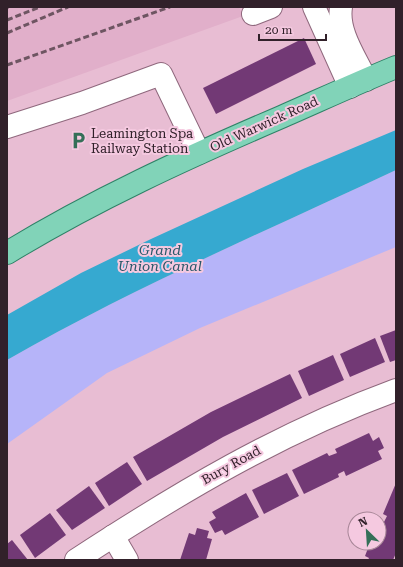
<svg xmlns="http://www.w3.org/2000/svg" width="403" height="567" viewBox="0 0 403 567" font-family="'Roboto Serif',serif">
	<style>
		.built { fill: #e1afca }
		.green { fill: #b6b4f9 }
		.water { fill: #36a9d0 }
		.building { fill: #723975 }
		.lines { fill: none; stroke-linecap: round; stroke-linejoin: round }
		.minor-casing { stroke: #8f687d; stroke-width: 24 }
		.major-casing { stroke: #2e8267; stroke-width: 24 }
		.minor { stroke: #fff; stroke-width: 22 }
		.major { stroke: #81d3b8; stroke-width: 22 }
		.rail { stroke: #6e5562; stroke-width: 3; stroke-dasharray: 6 3; stroke-linecap: butt }
		.labels { text-anchor: middle; dominant-baseline: central; stroke-width: 4; stroke-linejoin: round; paint-order: stroke }
		.street-label { font-size: 13px; fill: #31212a; stroke: #f5c9e0 }
		.poi-label { font-size: 13px; fill: #31212a; stroke: #f5c9e0; text-anchor: start }
		.water-label { font-size: 14px; font-style: italic; fill: #2a5869; stroke: #f5c9e0 }
	</style>
	<rect width="100%" height="100%" fill="#e8bdd3"/>
	<path class="built" d="M7 7H239L243 16 7 101Z"/>
	<path class="green" d="M396 170V247L200 328 107 373 7 444V360C132 288 266 231 396 170Z"/>
	<path class="water" d="M396 130V170C266 231 132 288 7 360V315L81 273 151 239 303 169Z"/>
	<g class="building">
		<path d="M304 38 316 64 216 114 203 88Z"/>
		<path d="M396 330V360L390 362 380 336Z"/>
		<path d="M375 338 385 362 350 377 340 354Z"/>
		<path d="M333 355 344 380 309 396 298 371Z"/>
		<path d="M290 374 302 398 223 437 147 481 133 457 211 412Z"/>
		<path d="M369 433 373 441 379 437 384 448 378 451 382 459 346 476 344 471 338 474 339 477 304 494 292 470 327 453 329 456 337 453 335 449Z"/>
		<path d="M127 462 142 484 109 506 95 483Z"/>
		<path d="M287 473 299 496 264 514 252 490Z"/>
		<path d="M396 483V553L393 560H368L369 558 365 556 370 543H379V523L380 520 384 522 387 516 383 514Z"/>
		<path d="M89 486 105 508 72 530 56 510Z"/>
		<path d="M246 493 259 517 225 535 222 530 215 533 209 522 216 518 212 512Z"/>
		<path d="M50 513 66 535 35 558 20 535Z"/>
		<path d="M197 528 209 531 207 538 212 539 206 560H180L189 533 195 535Z"/>
		<path d="M12 540 28 560H7V544Z"/>
	</g>
	<g class="lines">
		<defs>
			<g id="minor">
				<path d="M314 7 350 87"/>
				<path d="M341 7C337 32 356 58 366 80"/>
				<path d="M253 14 271 7"/>
				<path d="M7 127 82 103 161 74 199 153"/>
				<path d="M113 536 127 560"/>
				<path d="M76 560C180 492 279 433 396 390"/>
			</g>
			<path id="major" d="M7 253C94 200 186 158 279 118 318 101 357 83 396 67"/>
		</defs>
		<use href="#minor" class="minor-casing"/>
		<use href="#major" class="major-casing"/>
		<use href="#minor" class="minor"/>
		<use href="#major" class="major"/>
		<g class="rail">
			<path d="M7 8 8 7"/>
			<path d="M7 20 40 7"/>
			<path d="M7 33 68 7"/>
			<path d="M7 65 170 7"/>
		</g>
	</g>
	<defs>
		<symbol id="parking-bare" viewBox="-9 -9 18 18"><path d="M-3.5-5.5H1a3.5 3.5 0 0 1 0 7H-1V5.5H-3.5ZM-1-3.4V-.6H.8a1.4 1.4 0 0 0 0-2.8Z" fill="#356f58" stroke="#f5c9e0" stroke-width="2.5" paint-order="stroke"/></symbol>
	</defs>
	<g fill-rule="evenodd">
		<use href="#parking-bare" x="66" y="128" width="25" height="25"/>
	</g>
	<g class="labels">
		<g class="street-label">
			<text transform="translate(264 124) rotate(-24)">Old Warwick Road</text>
			<text transform="translate(231 465) rotate(-29)">Bury Road</text>
		</g>
		<g class="poi-label">
			<text x="91" y="133">Leamington Spa<tspan x="91" dy="15">Railway Station</tspan></text>
		</g>
		<g class="water-label">
			<text x="160" y="250">Grand<tspan x="160" dy="16">Union Canal</tspan></text>
		</g>
	</g>
	<rect width="403" height="567" fill="none" stroke="#31212a" stroke-width="16"/>
	<g transform="translate(367 531) rotate(335)"><circle r="19" fill="#f5c9e0" stroke="#a78697"/>
	<path d="M0-3L7 15L0 10L-7 15Z" fill="#356f58"/>
	<text y="-6" font-size="11" font-weight="bold" text-anchor="middle" fill="#31212a">N</text>
	</g>
	<path d="M259 34v6h67v-6" fill="none" stroke="#31212a" stroke-width="2"/>
	<text x="265" y="34" font-size="12" fill="#31212a" stroke="#f5c9e0" stroke-width="3" paint-order="stroke">20 m</text>
</svg>
